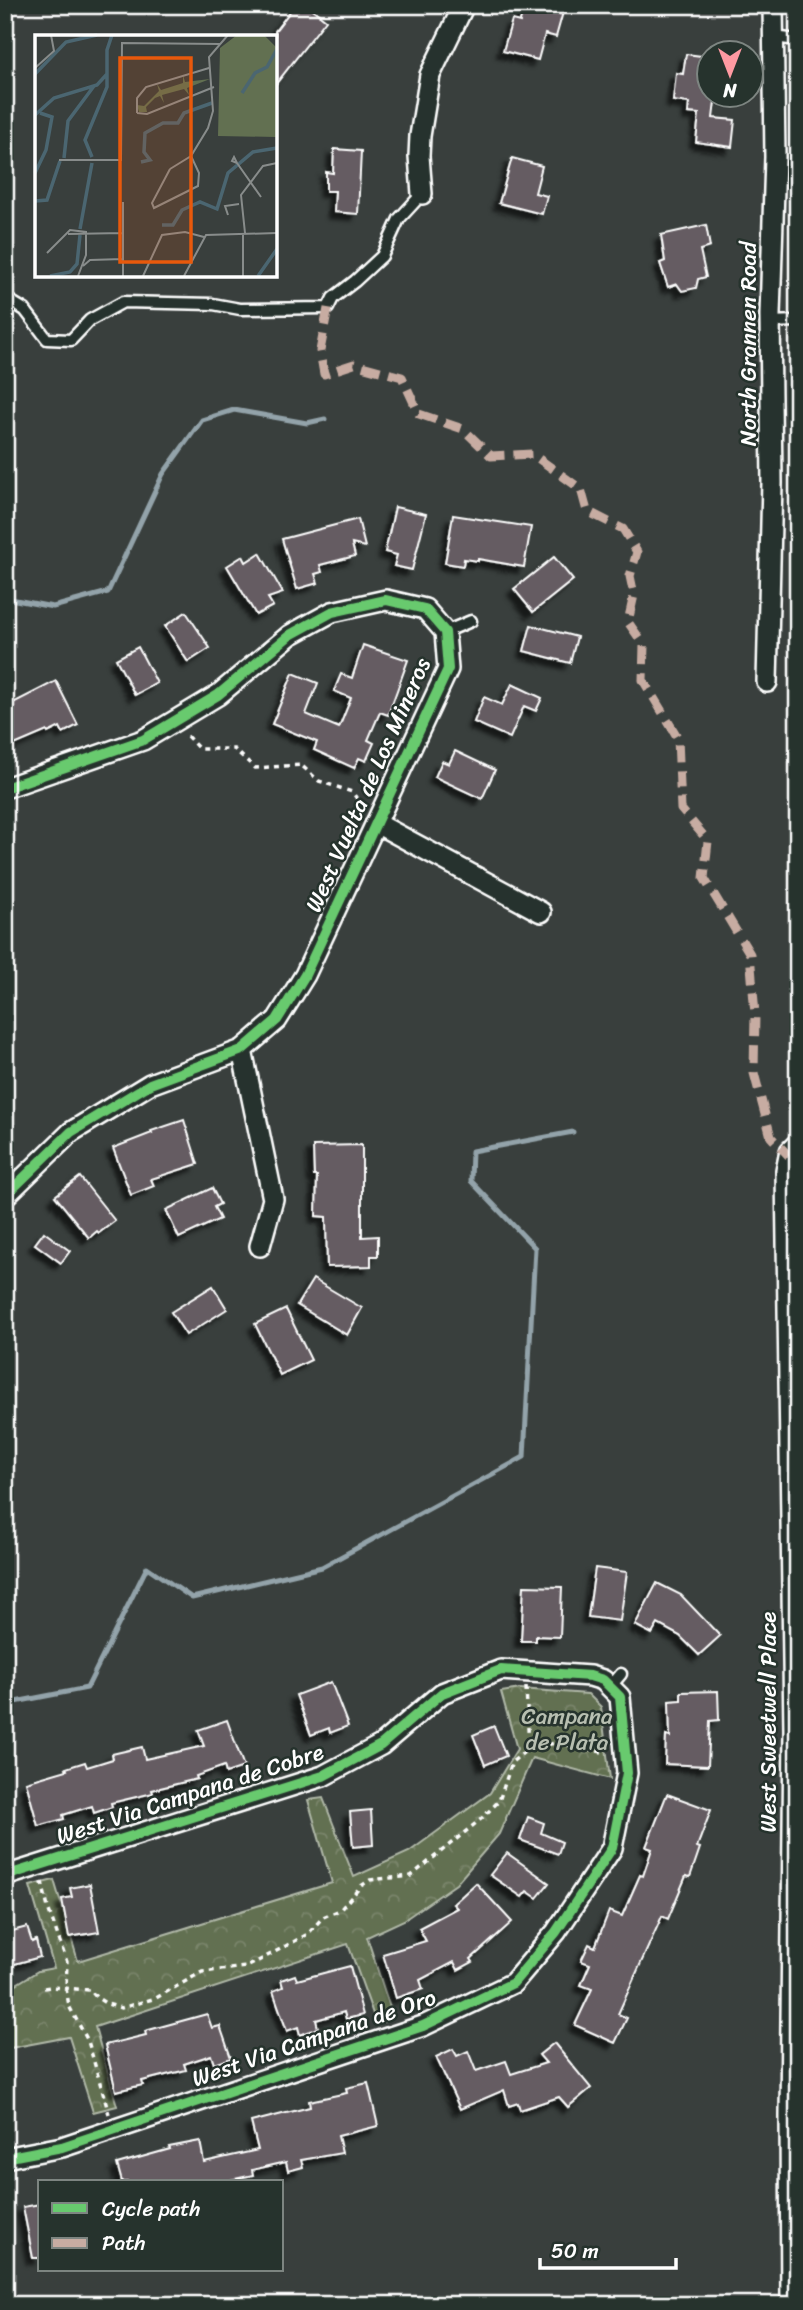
<svg xmlns="http://www.w3.org/2000/svg" width="803" height="2310" viewBox="0 0 803 2310" font-family="Sriracha,sans-serif">
	<style>
		.forest { fill: url(#forest-crowns); stroke: #b0b8a8; stroke-width: 2 }
		.lines { fill: none; stroke-linecap: round; stroke-linejoin: round }
		.stream { stroke: #93a3aa; stroke-width: 5 }
		.building { fill: #655c62; stroke: #fff; stroke-width: 2; filter: url(#shadow) }
		.service-casing { stroke: #fff; stroke-width: 15 }
		.minor-casing { stroke: #fff; stroke-width: 24 }
		.path { stroke: #fff; stroke-width: 3.5; stroke-dasharray: 5 5; stroke-linecap: butt }
		.service { stroke: #26332d; stroke-width: 10 }
		.minor { stroke: #26332d; stroke-width: 19 }
		.quiet { stroke: #c7aca2; stroke-width: 9; stroke-dasharray: 18 9; stroke-linecap: butt }
		.cycleway-casing { stroke: #26332d; stroke-width: 15 }
		.cycleway { stroke: #67ca6e; stroke-width: 10 }
		.labels { text-anchor: middle; dominant-baseline: central; stroke-width: 5; stroke-linejoin: round; paint-order: stroke }
		.street-label { font-size: 23px; fill: #fff; stroke: #26332d }
		.park-label { font-size: 23px; fill: #b8bfb1; stroke: #26332d }
		.inset-river { fill: none; stroke: #4b6671; stroke-width: 3.5 }
		.inset-road { fill: none; stroke: #888c8b; stroke-width: 2 }
		.view { fill: #e8590c; fill-opacity: 0.15; stroke: #e8590c; stroke-width: 3.5 }
		.inset-edge { fill: none; stroke: #fff; stroke-width: 3.5 }
	</style>
	<defs>
		<pattern id="forest-crowns" width="20" height="18" patternUnits="userSpaceOnUse" patternTransform="scale(1.75)"><rect width="20" height="18" fill="#627051"/><path d="M2 6a3 3 0 1 1 6 0M12 15a3 3 0 1 1 6 0" fill="none" stroke="#7a856b"/></pattern>
		<filter id="shadow"><feDropShadow dx="-6" dy="6" stdDeviation="2" flood-color="#0009"/></filter>
	</defs>
	<rect width="100%" height="100%" fill="#393f3d"/>
	<filter id="ink" filterUnits="userSpaceOnUse"><feTurbulence type="fractalNoise" baseFrequency=".0143" numOctaves="2"/><feDisplacementMap in="SourceGraphic" scale="14" xChannelSelector="R" yChannelSelector="G"/><feConvolveMatrix kernelMatrix="1 2 1 2 8 2 1 2 1" color-interpolation-filters="sRGB"/></filter>
	<g filter="url(#ink)">
		<path class="forest" d="M520 1689 588 1694 601 1707 610 1779 532 1758 499 1834 456 1884 404 1920 367 1937 393 2017 377 2025 348 1944 95 2027 117 2106 93 2112 69 2037 5 2049V1991L38 1971 54 1968 30 1886 54 1880 78 1961 332 1883 308 1800 323 1798 354 1877 409 1852 490 1793 517 1749 501 1692Z"/>
		<g class="lines">
			<g class="stream">
				<path d="M5 598 53 607 108 592 163 474 202 420 234 410 307 423 325 419"/>
				<path d="M5 1704 87 1688 147 1567 192 1598 322 1567 524 1457 535 1248 471 1181 472 1151 573 1132"/>
			</g>
		</g>
		<g class="building">
			<path d="M295 5H307L326 20 275 85V31Z"/>
			<path d="M524 5H565L556 37 545 34 538 60 503 51 512 20 520 22Z"/>
			<path d="M686 54 709 57V94H716L713 118 735 120 732 147 696 142 699 114 688 113 689 103 673 101 676 73 683 74Z"/>
			<path d="M334 149 361 151 358 214 334 212 335 191H326V172L333 173Z"/>
			<path d="M512 158 542 166 535 193 547 196 542 214 499 203Z"/>
			<path d="M706 225 710 247 700 250 706 277 698 279 696 288 682 291 677 284 668 287 660 263 665 261 661 235Z"/>
			<path d="M395 507 426 514 412 570 394 566 397 555 385 552Z"/>
			<path d="M453 515 531 527 524 567 478 559V561L464 559 463 566 445 563Z"/>
			<path d="M358 519 365 547 352 544 355 556 320 565 322 572 315 574 318 583 297 589 282 539Z"/>
			<path d="M260 553 283 593 268 598 273 606 256 615 227 566 243 556 246 562Z"/>
			<path d="M554 557 573 580 533 612 514 589Z"/>
			<path d="M186 612 210 648 188 662 165 626Z"/>
			<path d="M531 625 577 637 570 663 524 651Z"/>
			<path d="M363 645 408 660 388 715 380 712 368 740 374 743 366 761 359 758 354 768 314 750 317 742 272 724 293 673 318 683 306 714 339 728 351 698 334 691 341 674 352 678Z"/>
			<path d="M138 647 157 683 135 695 116 659Z"/>
			<path d="M56 681 78 725 63 733 60 727 48 733 47 731 5 749V707Z"/>
			<path d="M512 684 542 698 536 711 524 706 510 738 474 722 484 697 502 705Z"/>
			<path d="M455 751 495 770 482 799 435 777 442 761 449 764Z"/>
			<path d="M184 1120 198 1164 151 1179 154 1186 131 1195 113 1148 152 1133 151 1131Z"/>
			<path d="M362 1145V1237L378 1236V1256H371V1266L327 1267 326 1217 316 1216 317 1176H314L313 1146Z"/>
			<path d="M80 1177 115 1221 99 1233 97 1231 89 1238 55 1196Z"/>
			<path d="M212 1188 220 1204 214 1207 220 1219 179 1238 166 1210Z"/>
			<path d="M44 1232 70 1251 61 1263 35 1244Z"/>
			<path d="M313 1279 362 1308 347 1335 297 1305Z"/>
			<path d="M213 1286 227 1309 186 1335 171 1312Z"/>
			<path d="M286 1309 311 1360 280 1375 255 1324Z"/>
			<path d="M595 1568 627 1572 620 1621 588 1617Z"/>
			<path d="M657 1583 681 1595 720 1636 699 1655 680 1636 658 1624 652 1634 635 1625Z"/>
			<path d="M524 1586 562 1587 560 1637 536 1636V1641H521Z"/>
			<path d="M331 1682 348 1726 330 1733 329 1728 311 1735 296 1695Z"/>
			<path d="M718 1691 719 1720 710 1721 708 1766 665 1764 666 1736 670 1737 669 1701 681 1700V1692Z"/>
			<path d="M227 1720 244 1767 226 1773 224 1766 196 1776 197 1779 152 1790 153 1793 111 1803 112 1807 94 1813 92 1806 63 1815 64 1819 38 1826 26 1782 67 1770 66 1768 85 1762 87 1767 113 1759 112 1754 142 1747 145 1759 204 1746 198 1730Z"/>
			<path d="M494 1726 506 1756 485 1765 473 1735Z"/>
			<path d="M667 1794 711 1810 697 1847 700 1848 690 1877 686 1876 668 1919 662 1916 618 2014 627 2018 615 2043 575 2025 592 1989 581 1985 590 1964 581 1961 589 1944 595 1947 609 1911 622 1916 640 1875 643 1876 652 1849 646 1847Z"/>
			<path d="M371 1810 373 1845 353 1847 350 1812Z"/>
			<path d="M528 1817 544 1823 541 1833 562 1842 558 1854 520 1840Z"/>
			<path d="M507 1853 549 1883 537 1898 527 1891 522 1897 490 1875Z"/>
			<path d="M476 1883 512 1922 471 1959 473 1962 458 1970 454 1962 420 1980 423 1989 396 1998 383 1954 426 1941 419 1928 457 1908 453 1904Z"/>
			<path d="M90 1884 99 1932 69 1937 62 1899 72 1897 70 1888Z"/>
			<path d="M27 1927 32 1942 36 1940 40 1957 11 1965 5 1944V1933Z"/>
			<path d="M350 1966 363 2015 346 2019 344 2012 316 2020 318 2028 300 2035 298 2027 287 2031 273 1991 283 1987 281 1980 295 1975 297 1980Z"/>
			<path d="M207 2014 212 2028 220 2026 231 2058 214 2064 211 2055 184 2064 186 2070 142 2081 143 2085 116 2091 105 2045 146 2035 145 2031Z"/>
			<path d="M554 2043 591 2088 568 2107 559 2097 520 2110 518 2103 509 2106 504 2090 460 2109 436 2057 453 2049 457 2056 468 2051 476 2071 506 2061 511 2074 546 2063 539 2055Z"/>
			<path d="M368 2083 378 2126 338 2136 342 2153 301 2160 303 2167 288 2171 286 2162 252 2170 253 2175 221 2182H122L117 2164 170 2149 169 2147 200 2141 204 2162 258 2150 251 2122 310 2107 309 2101 347 2093 346 2088Z"/>
			<path d="M40 2204V2258H33L23 2207Z"/>
		</g>
		<g class="lines">
			<defs>
				<g id="service">
					<path d="M773 37 798 40"/>
					<path d="M5 298 25 310 47 339 71 340 90 320 123 302 213 304 240 309 328 308 333 298 355 281 382 256 399 219 422 194"/>
					<path d="M770 322 798 321"/>
					<path d="M445 632 471 621"/>
					<path d="M611 1686 621 1674"/>
				</g>
				<g id="minor">
					<path d="M422 194 419 156 420 136 430 75 464 5"/>
					<path d="M767 682 772 483 770 315 775 157 773 5"/>
					<path d="M5 788 143 740 218 695 290 635 332 612 386 600 425 609 445 632 448 669 305 975 277 1020 242 1050 150 1084 71 1132 5 1196"/>
					<path d="M376 823 541 912"/>
					<path d="M242 1050 273 1199 260 1246"/>
					<path d="M5 1876 323 1776 381 1745 442 1693 501 1670 590 1676 603 1680 620 1697 627 1773 612 1848 556 1932 513 1983 423 2026 62 2147 5 2158"/>
					<path d="M791 2305 790 2116 794 1730 786 1171 790 1151 798 1143"/>
				</g>
			</defs>
			<use href="#service" class="service-casing"/>
			<use href="#minor" class="minor-casing"/>
			<g class="path">
				<path d="M187 736 199 749H234L255 768 301 765 319 781 352 792 364 808"/>
				<path d="M526 1687 529 1748"/>
				<path d="M42 1882 48 1908 67 1962 66 1988 69 2006 88 2041 109 2114"/>
				<path d="M44 1988 51 1987 90 1990 96 1997 107 2004 121 2008 156 1998 202 1972 247 1967 308 1934 323 1917 340 1910 361 1886 370 1880 411 1876 481 1819 499 1801 512 1762 529 1748 556 1743 607 1753"/>
			</g>
			<use href="#service" class="service"/>
			<use href="#minor" class="minor"/>
			<path class="quiet" d="M328 308 320 351 324 374 354 364 402 377 419 414 463 429 491 456 532 454 581 489 587 511 623 529 637 552 630 576 634 595 628 622 644 645 643 680 678 738 681 809 708 841 704 878 750 954 755 1014 754 1073 771 1137 789 1156"/>
			<defs>
				<g id="cycleway">
					<path d="M5 788 143 740 218 695 290 635 332 612 386 600 425 609 445 632 448 669 305 975 277 1020 242 1050 150 1084 71 1132 5 1196"/>
					<path d="M5 1876 323 1776 381 1745 442 1693 501 1670 590 1676 603 1680 620 1697 627 1773 612 1848 556 1932 513 1983 423 2026 62 2147 5 2158"/>
				</g>
			</defs>
			<use href="#cycleway" class="cycleway-casing"/>
			<use href="#cycleway" class="cycleway"/>
		</g>
	</g>
	<g class="labels">
		<g class="street-label">
			<text transform="translate(748 344) rotate(-90)">North Grannen Road</text>
			<text transform="translate(368 785) rotate(-66)">West Vuelta de Los Mineros</text>
			<text transform="translate(768 1722) rotate(-90)">West Sweetwell Place</text>
			<text transform="translate(190 1794) rotate(-18)">West Via Campana de Cobre</text>
			<text transform="translate(314 2038) rotate(-19)">West Via Campana de Oro</text>
		</g>
		<g class="park-label">
			<text x="567" y="1716">Campana<tspan x="567" dy="26">de Plata</tspan></text>
		</g>
	</g>
	<g transform="translate(35 35)">
		<rect width="242" height="242" fill="#393f3d"/>
		<path d="M202 0H229L241 12V102L183 101 185 13ZM148 40 150 47 175 44 152 53 154 60 149 54 127 60 129 68 125 61 120 63 111 72 112 77H104L102 70 109 71 124 56 122 49 126 55 148 48Z" fill="#627051"/>
		<path class="inset-river" d="M0 39 31 7 62 0M207 58 220 38 232 32 242 14M0 80 19 63 62 50 72 39M57 122 50 105 72 52V15L77 0M29 123 33 86 59 51M106 127 115 125 109 117 110 98 128 88H143L149 78 177 68M0 138 11 115 17 82 5 78M0 166 12 165 25 126M127 190H138L147 175 165 167 182 174 193 138 218 117 242 113M45 194 57 128M15 241 35 237 42 229 45 200M223 241 242 214"/>
		<path class="inset-road" d="M0 33 19 16 16 0M102 78V63L111 52 174 33M102 78 112 79 179 52M24 125H86L87 8 185 9M202 128 199 122 197 126 202 128 226 162 221 155M135 134 156 121 173 93 178 76 174 22 193 0M135 134 117 168 119 173 163 151 164 138 156 121M193 180 190 171 204 169M210 198 206 160 228 131 242 128M33 199 88 198M17 213 12 218 35 195 51 197V220L43 241M48 231 55 225 88 224M88 241V167M108 241 127 200 150 197 169 202M149 241 171 200 242 198M208 241V198"/>
		<path class="view" d="M85 23H156V227H85Z"/>
		<rect width="242" height="242" class="inset-edge"/>
	</g>
	<rect width="803" height="2310" fill="none" stroke="#26332d" stroke-width="28"/>
	<rect x="14" y="14" width="775" height="2282" fill="none" stroke="#fff" stroke-width="2.5" filter="url(#ink)"/>
	<rect x="38" y="2180" width="245" height="91" fill="#26332d" stroke="#7d8581" stroke-width="2"/>
	<rect x="52" y="2203" width="35" height="10" fill="#67ca6e" stroke="#7d8581" stroke-width="2"/>
	<text x="102" y="2216" font-size="21" fill="#ffffff">Cycle path</text>
	<rect x="52" y="2238" width="35" height="10" fill="#c7aca2" stroke="#7d8581" stroke-width="2"/>
	<text x="102" y="2250" font-size="21" fill="#ffffff">Path</text>
	<g transform="translate(730 74) rotate(180)"><circle r="33" fill="#26332d" stroke="#7d8581" stroke-width="2"/>
	<path d="M0-5L12 26L0 18L-12 26Z" fill="#ff9aa2"/>
	<text y="-10" font-size="19" font-weight="bold" text-anchor="middle" fill="#ffffff">N</text>
	</g>
	<path d="M540 2258v10h136v-10" fill="none" stroke="#ffffff" stroke-width="3.5"/>
	<text x="551" y="2258" font-size="21" fill="#ffffff" stroke="#26332d" stroke-width="5" paint-order="stroke">50 m</text>
</svg>
